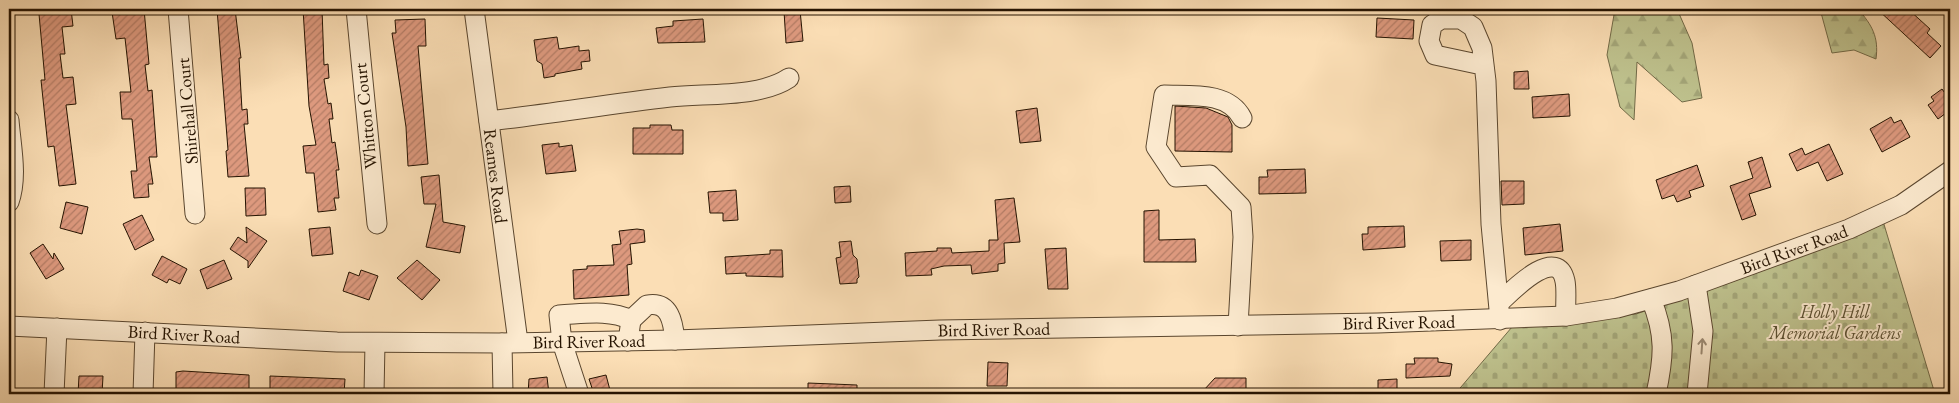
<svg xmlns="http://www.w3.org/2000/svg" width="1959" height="403" viewBox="0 0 1959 403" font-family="'EB Garamond',serif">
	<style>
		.forest { fill: url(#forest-firs); stroke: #726a47 }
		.cemetery { fill: url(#cemetery-stones); stroke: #726a47 }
		.building { fill: url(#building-hatch); stroke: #251301 }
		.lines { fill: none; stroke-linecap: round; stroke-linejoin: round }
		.minor-casing { stroke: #5a462e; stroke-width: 21 }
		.minor { stroke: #fceacf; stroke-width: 19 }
		.oneway { stroke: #9b8972 }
		.labels { text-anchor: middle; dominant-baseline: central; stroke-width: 4; stroke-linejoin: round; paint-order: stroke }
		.street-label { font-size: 18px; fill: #251301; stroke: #fceacf }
		.park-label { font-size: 18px; font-style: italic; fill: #5b5032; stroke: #fceacf }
	</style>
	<defs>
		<pattern id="forest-firs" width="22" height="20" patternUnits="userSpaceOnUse" patternTransform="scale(1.25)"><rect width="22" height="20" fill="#bec18d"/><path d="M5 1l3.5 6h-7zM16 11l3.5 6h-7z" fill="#a3a578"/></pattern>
		<pattern id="cemetery-stones" width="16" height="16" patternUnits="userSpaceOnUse" patternTransform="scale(1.25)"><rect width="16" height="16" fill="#bec18d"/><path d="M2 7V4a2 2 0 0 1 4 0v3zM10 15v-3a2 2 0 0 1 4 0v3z" fill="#a3a578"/></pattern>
		<pattern id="building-hatch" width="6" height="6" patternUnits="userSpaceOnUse" patternTransform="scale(1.25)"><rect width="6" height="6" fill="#dd997e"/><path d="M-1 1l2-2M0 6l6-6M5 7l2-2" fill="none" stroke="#b37c65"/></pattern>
	</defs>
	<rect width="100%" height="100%" fill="#fbdeb5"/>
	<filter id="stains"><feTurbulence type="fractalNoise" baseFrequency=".004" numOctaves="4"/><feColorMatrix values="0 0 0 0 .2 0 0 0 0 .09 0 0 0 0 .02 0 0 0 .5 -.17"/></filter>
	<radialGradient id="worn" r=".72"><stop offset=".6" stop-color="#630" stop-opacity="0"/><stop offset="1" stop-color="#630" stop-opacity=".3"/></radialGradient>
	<g class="forest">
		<path d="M1615 9H1677L1692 43 1702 98 1682 102 1637 62 1634 120 1620 107 1607 55Z"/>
		<path d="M1820 9H1858C1872 25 1879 37 1876 59L1854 50 1832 53Z"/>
	</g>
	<path class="cemetery" d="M1883 221 1935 394H1455L1512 327 1636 314 1714 288Z"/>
	<g class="building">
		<path d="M52 9H71L73 26 62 27 65 54H60L63 78 73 77 76 104 66 105 76 184 59 186 54 146 48 147 41 80H45L39 14 52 13Z"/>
		<path d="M144 9 149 64 145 65 148 91 152 90 157 157H149L153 184H148L149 197 134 198 131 171H137L132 119H122L120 92H131L125 38 116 39 112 12Z"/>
		<path d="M217 9H235L241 58H239L242 110 247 109 248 124H244L249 176 228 177 226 151 228 150Z"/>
		<path d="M303 9H322L324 65 328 64 329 78 324 79 328 104 331 103 333 119H329L332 143 335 142 339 170H336L339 198H334L336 210 318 212 314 173H306L303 146 316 145 309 106Z"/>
		<path d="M1877 9H1908L1930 29 1927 33 1941 46 1930 58Z"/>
		<path d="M800 10 803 41 786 43 784 11Z"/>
		<path d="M1377 18 1414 20 1413 39 1376 37Z"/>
		<path d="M425 19 426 46H418L428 164 408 166 406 127 392 33H396L395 20Z"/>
		<path d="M703 19 705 42 658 43 656 28 673 26V21Z"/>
		<path d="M557 37 559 49 579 46V51L589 50 590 61 581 62 582 69 555 74V76L544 78 542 64 537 61 534 40Z"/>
		<path d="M1528 71 1529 89H1514V72Z"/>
		<path d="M1942 89 1950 100V110L1938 119 1928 105 1934 101 1931 97Z"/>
		<path d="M1569 94 1570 116 1533 118 1532 97Z"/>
		<path d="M1175 106 1206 108 1228 117 1232 125V152L1175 151Z"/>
		<path d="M1037 108 1041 141 1020 143 1016 111Z"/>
		<path d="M1891 117 1894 123 1901 120 1910 137 1882 152 1870 129Z"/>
		<path d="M650 125H671L672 130H683V154H633V128H650Z"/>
		<path d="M559 143V147L572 145 576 171 546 174 542 145Z"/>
		<path d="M1829 144 1843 174 1827 181 1818 162 1797 171 1789 154 1802 148 1805 155Z"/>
		<path d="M1762 157 1771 187 1749 194 1756 215 1742 220 1730 186 1753 178 1748 162Z"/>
		<path d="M1697 165 1704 186 1689 191 1691 197 1677 202 1674 195 1662 199 1656 180Z"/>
		<path d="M1305 169 1306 193 1259 194V177H1268L1267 170Z"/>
		<path d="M439 175 443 222 465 226 460 253 426 247 436 204H424L421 177Z"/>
		<path d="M1501 181H1524V204L1502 205Z"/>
		<path d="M850 186 851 202 835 203 834 187Z"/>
		<path d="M245 188H265L266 215 246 216Z"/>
		<path d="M736 190 738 220 723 221V213H710L708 192Z"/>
		<path d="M1014 198 1020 242 1004 243 1005 263 998 264V271L972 274 971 265 944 266 931 269 932 275 906 276 905 253 937 251V248H951L952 253 989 251V240H998L995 200Z"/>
		<path d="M66 202 88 207 82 234 60 228Z"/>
		<path d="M1159 210V240L1195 239 1196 262H1144V211Z"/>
		<path d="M142 215 154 240 135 250 123 224Z"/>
		<path d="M1560 224 1563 251 1525 255 1523 228Z"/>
		<path d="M1404 226 1405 247 1363 250 1362 234H1368V227Z"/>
		<path d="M246 227 267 241 248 268V261L230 249 238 237 247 243Z"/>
		<path d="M330 227 333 254 312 256 309 229Z"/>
		<path d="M637 229 644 230 645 242 630 244 632 264 627 265 629 295 574 299 573 270 587 269V266L614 265 612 245 621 244 619 231Z"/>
		<path d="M1471 240V260L1441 261 1440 241Z"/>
		<path d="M851 241 853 255 857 259 859 277 857 279V283L840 284 836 258 841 257 839 242Z"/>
		<path d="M43 244 53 259 54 253 64 269 46 279 30 253Z"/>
		<path d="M1066 248 1068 289H1048L1045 249Z"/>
		<path d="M770 250H782L783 277 746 276V273L726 274 725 257 770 254Z"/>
		<path d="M162 256 187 269 180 284 169 279 167 283 152 275Z"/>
		<path d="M224 260 232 279 207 289 200 270Z"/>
		<path d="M417 260 440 280 422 300 397 278Z"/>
		<path d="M361 270 378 276 369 300 343 291 349 272 359 276Z"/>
		<path d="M1414 358H1438V362L1452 364 1450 376 1406 378V364H1415Z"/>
		<path d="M988 362 1008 363 1007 386H987Z"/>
		<path d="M183 371 249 375V393L176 391V372Z"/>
		<path d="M606 375 611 394H594L589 379Z"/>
		<path d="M79 376H103L102 394H78Z"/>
		<path d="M270 376 345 379 344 394H270Z"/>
		<path d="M547 377 549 394H528L529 379Z"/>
		<path d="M1215 378H1246V394H1213V390L1203 391Z"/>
		<path d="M1397 379V394H1378V380Z"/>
		<path d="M808 383 857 385V394H808Z"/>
	</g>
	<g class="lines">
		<defs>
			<g id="minor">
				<path d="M178 9 195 214"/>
				<path d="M356 9 377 224"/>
				<path d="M474 9 518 342"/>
				<path d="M1482 65 1435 55 1429 41 1432 25 1441 19H1461L1473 27 1482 48 1486 81 1491 224 1500 320"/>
				<path d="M9 120C11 146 18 177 9 202"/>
				<path d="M489 121C549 114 610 104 670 97 706 93 759 98 789 78"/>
				<path d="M1696 285 1703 331 1697 394"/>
				<path d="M1651 299C1666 335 1664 357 1656 394"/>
				<path d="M1499 303C1510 293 1557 243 1565 281 1567 291 1565 305 1566 316"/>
				<path d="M631 320 647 305C670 301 673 322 675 340"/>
				<path d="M9 326 337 342 502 343 675 340 940 330 1378 323 1566 316 1617 308 1679 291 1849 229 1901 205 1950 171"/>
				<path d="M1238 326 1243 237 1241 207 1210 175 1176 177 1156 147 1164 95C1190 96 1228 91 1242 118"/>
				<path d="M502 343 503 394"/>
				<path d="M54 394 57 328"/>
				<path d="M143 394 145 332"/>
				<path d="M374 394 375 343"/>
				<path d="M579 394 562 342 559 315C583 314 609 309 631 320L628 341"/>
			</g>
		</defs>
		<use href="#minor" class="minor-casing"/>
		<use href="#minor" class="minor"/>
	</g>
	<defs><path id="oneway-shaft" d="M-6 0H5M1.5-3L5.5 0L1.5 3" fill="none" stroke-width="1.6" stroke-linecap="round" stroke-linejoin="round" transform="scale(1.25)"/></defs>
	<use class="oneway" href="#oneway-shaft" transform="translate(1702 346) rotate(-86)"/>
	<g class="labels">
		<g class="street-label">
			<text transform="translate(187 111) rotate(-95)">Shirehall Court</text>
			<text transform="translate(365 116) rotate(-96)">Whitton Court</text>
			<text transform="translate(496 176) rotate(83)">Reames Road</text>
			<text transform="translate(1794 249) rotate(-20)">Bird River Road</text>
			<text transform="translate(1399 322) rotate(-1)">Bird River Road</text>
			<text transform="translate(994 329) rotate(-1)">Bird River Road</text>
			<text transform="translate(184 334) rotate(3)">Bird River Road</text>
			<text transform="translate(589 341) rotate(-1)">Bird River Road</text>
		</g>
		<g class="park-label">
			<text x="1835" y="311">Holly Hill<tspan x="1835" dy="21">Memorial Gardens</tspan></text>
		</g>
	</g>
	<rect width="1959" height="403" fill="none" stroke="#fbdeb5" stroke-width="30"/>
	<rect x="10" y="10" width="1939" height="383" fill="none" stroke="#251301" stroke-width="2.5"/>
	<rect x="15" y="15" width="1929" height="373" fill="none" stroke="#251301"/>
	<rect width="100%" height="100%" filter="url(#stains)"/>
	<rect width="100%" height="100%" fill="url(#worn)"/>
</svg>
